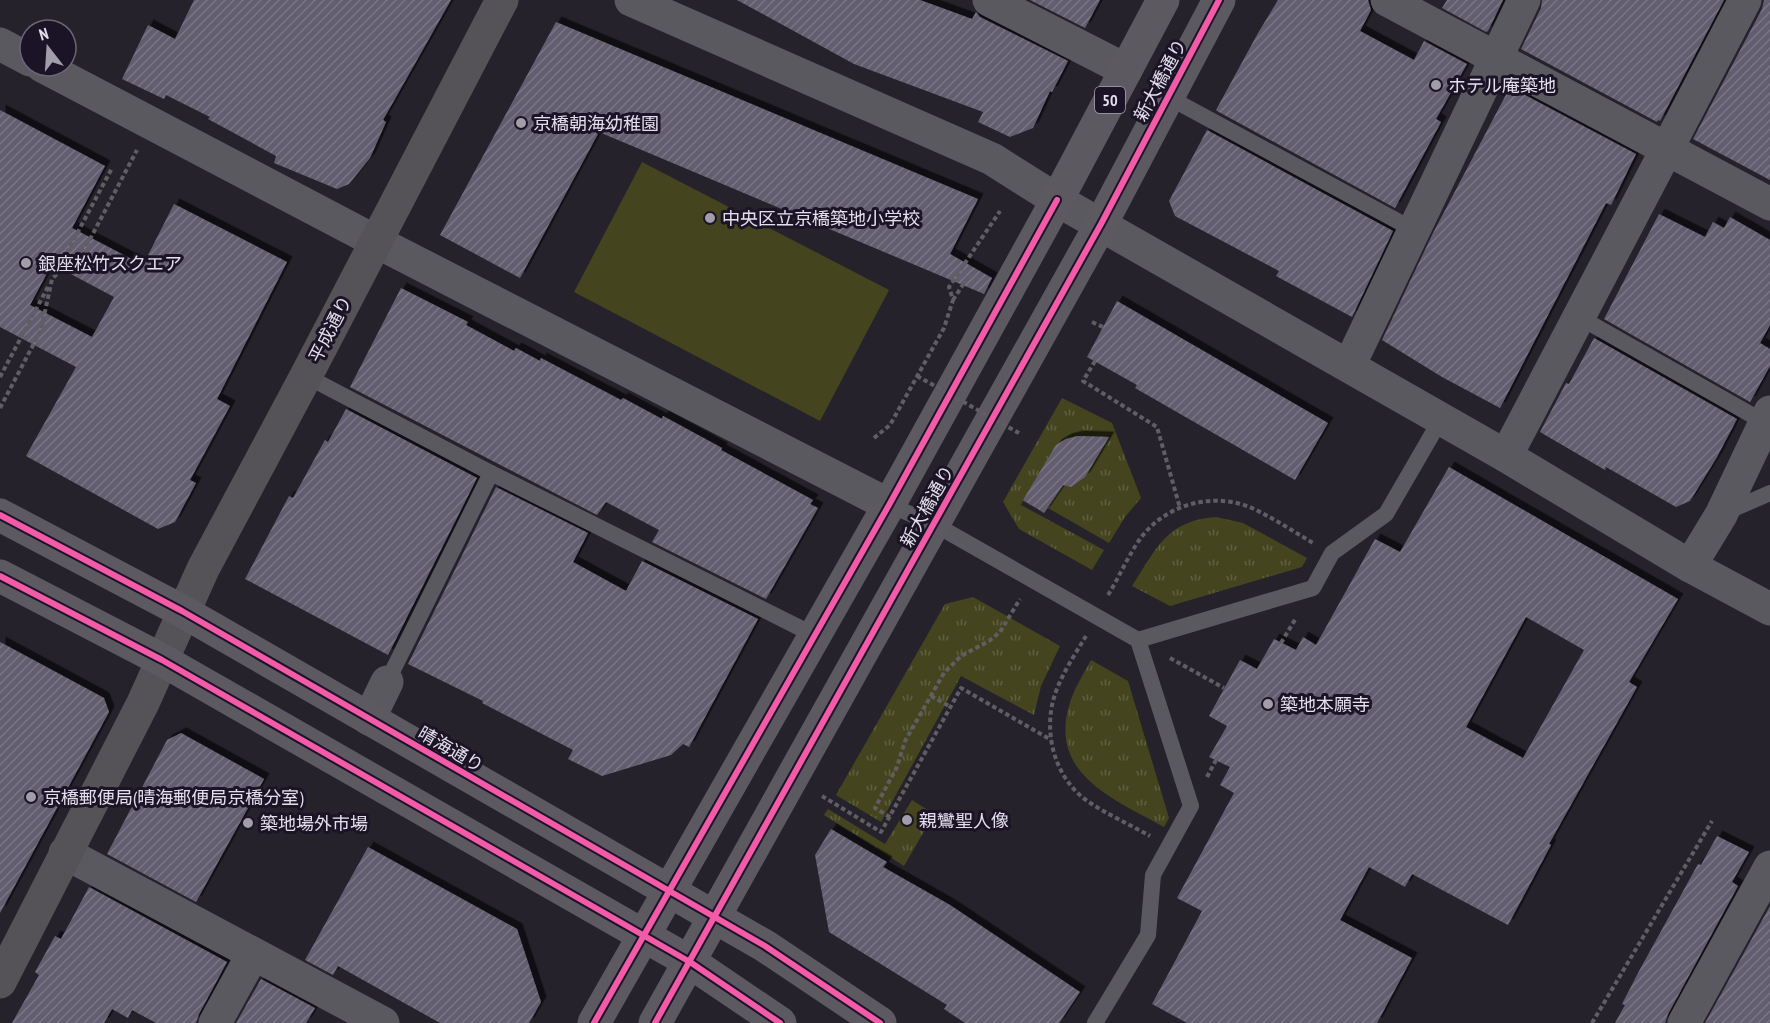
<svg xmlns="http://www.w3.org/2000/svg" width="1770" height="1023" viewBox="0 0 1770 1023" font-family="'PT Sans Narrow','Noto Sans JP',sans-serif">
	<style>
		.grass { fill: url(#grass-tufts) }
		.pitch { fill: #44451f }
		.building { fill: url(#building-hatch); fill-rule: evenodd; filter: url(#shadow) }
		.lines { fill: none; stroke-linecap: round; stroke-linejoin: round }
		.path { stroke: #605e63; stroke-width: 4; stroke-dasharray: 4.5 3; stroke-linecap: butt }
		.lane { stroke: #5a595f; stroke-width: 16 }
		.street { stroke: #5a595f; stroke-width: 33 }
		.secondary { stroke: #555358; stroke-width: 33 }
		.primary { stroke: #5c5a60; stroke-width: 33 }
		.path-bridge { stroke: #605e63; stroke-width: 4; stroke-dasharray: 4.5 3; stroke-linecap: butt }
		.cycleway-casing { stroke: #1b1427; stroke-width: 10 }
		.cycleway { stroke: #f35aa7; stroke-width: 6 }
		.poi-dot { fill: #a19da9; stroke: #1b1427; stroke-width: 2 }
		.labels { text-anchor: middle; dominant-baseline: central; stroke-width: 6; stroke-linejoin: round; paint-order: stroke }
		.shield { fill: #1b1427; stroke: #a7a2b1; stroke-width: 1.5 }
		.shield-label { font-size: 16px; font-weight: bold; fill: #e3dfec }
		.street-label { font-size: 18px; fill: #e3dfec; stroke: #1b1427 }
		.poi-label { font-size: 18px; fill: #e3dfec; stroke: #1b1427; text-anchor: start }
	</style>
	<defs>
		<pattern id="grass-tufts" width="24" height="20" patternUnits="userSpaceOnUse" patternTransform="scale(1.5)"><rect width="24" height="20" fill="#44451f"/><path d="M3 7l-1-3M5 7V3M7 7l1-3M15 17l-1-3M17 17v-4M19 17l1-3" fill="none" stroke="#5f5f40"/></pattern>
		<pattern id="building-hatch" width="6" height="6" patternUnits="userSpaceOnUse" patternTransform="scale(1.5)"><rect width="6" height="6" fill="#645d6f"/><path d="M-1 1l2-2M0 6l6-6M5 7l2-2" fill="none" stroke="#7a7484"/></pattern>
		<filter id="shadow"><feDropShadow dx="5.5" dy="-5.5" stdDeviation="0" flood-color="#0009"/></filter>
	</defs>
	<rect width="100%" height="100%" fill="#26222c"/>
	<g class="grass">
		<path d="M1062 398 1112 423 1141 498 1125 517 1109 543 1048 508 1044 512 1023 501 1021 505 1104 550 1092 570 1019 529 1003 502Z"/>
		<path d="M1216 517 1243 523 1307 558 1302 567 1170 606 1132 586C1157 548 1166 521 1216 517Z"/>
		<path d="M973 597 1060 646 1041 686 1034 715 961 676 881 822 836 795 945 604Z"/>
		<path d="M1091 660 1128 681 1169 818 1164 827C1116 800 1049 775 1069 706 1073 690 1083 675 1091 660Z"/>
		<path d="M912 800 934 814 904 866 824 815 828 809 885 844Z"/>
	</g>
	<path class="pitch" d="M642 162 889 290 820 421 574 292Z"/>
	<g class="building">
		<path d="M194 0H451L383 120 386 122 370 158 349 184 337 189 274 163 276 156 208 119 210 117 166 95 164 99 122 79 148 25 175 39Z"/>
		<path d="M737 0H920L972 19 976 12 980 17 1068 61 1052 92 1050 91 1033 128 1010 137 978 122 983 112 854 64Z"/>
		<path d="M1030 0H1100L1085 28Z"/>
		<path d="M1278 0H1368L1371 10 1360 31 1414 60 1424 41 1467 64 1436 119 1441 122 1395 208 1217 111 1216 110 1258 33Z"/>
		<path d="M1447 0H1503L1488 31 1486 32 1442 8Z"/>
		<path d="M1542 0H1724L1660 121 1658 120 1657 122 1521 49 1541 8Z"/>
		<path d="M1764 0H1770V180L1693 139 1762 9Z"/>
		<path d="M556 22 978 199 950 254 992 278 984 294 599 132 520 278 440 235Z"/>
		<path d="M1510 87 1636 154 1611 205 1606 203 1500 408 1442 377 1382 340 1433 233Z"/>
		<path d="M0 110 105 166 72 228 143 265 174 204 287 262 217 399 230 406 190 480 196 483 175 522 158 529 26 456 76 367 0 327ZM52 264 114 297 92 337 30 305Z"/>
		<path d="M1207 130 1393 231 1352 317 1276 276 1279 271 1175 216 1169 201Z"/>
		<path d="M1659 214 1705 237 1713 222 1724 228 1730 217 1770 240V325L1760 343 1770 349V366L1750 402 1604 319Z"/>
		<path d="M401 288 468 322 466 325 514 351 516 348 540 361 541 358 621 400 623 398 662 419 663 416 722 448 721 450 813 500 810 504 818 508 766 599 652 542 659 530 606 502 597 515 350 387Z"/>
		<path d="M1117 301 1328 423 1295 480 1135 388 1137 385 1087 357Z"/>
		<path d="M1594 338 1737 419 1717 457 1690 501 1676 507 1606 467 1605 470 1540 432 1566 383 1569 384Z"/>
		<path d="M346 409 477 478 388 655 245 579 289 496 293 498 325 440 328 442Z"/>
		<path d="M1078 436 1109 437 1085 477 1071 487 1063 485 1044 513 1023 500 1056 445 1066 439Z"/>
		<path d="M1449 467 1678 599 1629 682 1637 687 1549 844 1551 845 1508 925 1412 874 1405 887 1369 867 1340 920 1412 958 1377 1023H1187L1152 1004 1202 911 1177 898 1234 793 1220 785 1230 767 1209 757 1227 726 1209 716 1240 660 1257 669 1274 639 1296 650 1303 637 1316 645 1375 539 1400 552ZM1526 617 1584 650 1523 758 1466 727Z"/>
		<path d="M496 487 588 533 573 562 626 591 642 561 758 619 689 747 683 744 671 755 602 776 568 759 573 750 482 703 483 701 408 664Z"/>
		<path d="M0 642 104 698 109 712 0 913Z"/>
		<path d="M181 733 264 779 196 902 107 854 167 740Z"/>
		<path d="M831 829 887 862 883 867 950 905 1080 992 1059 1023H965L944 1009 947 1005 829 932 815 855Z"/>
		<path d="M1717 836 1749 852 1732 882 1738 886 1668 1014 1665 1023H1615L1625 1005 1622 1004 1639 971 1698 864 1701 865Z"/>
		<path d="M368 847 517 929 541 1002 529 1023H440L338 966 333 975 305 960Z"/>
		<path d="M89 887 227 962 199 1014 196 1023H156L132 1010 128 1018 112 1009 104 1023H12L39 975 35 972 55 936 61 939Z"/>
		<path d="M1770 906V1023H1705Z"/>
		<path d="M261 979 315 1008 306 1023H236Z"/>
	</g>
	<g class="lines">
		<g class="path">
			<path d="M56 273 112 168"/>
			<path d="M953 300 968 277"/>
			<path d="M1092 322 1103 327"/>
			<path d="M1095 361 1083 381 1157 427 1180 508"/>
			<path d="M0 377 49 285"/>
			<path d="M0 408 41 330 52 279 88 243 137 150"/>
			<path d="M874 438 890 425 944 328 953 300 949 287 1000 211"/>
			<path d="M1108 595C1120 576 1129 553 1143 535 1169 503 1215 492 1252 508 1273 518 1293 531 1313 543"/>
			<path d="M1086 636C1074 656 1059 678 1053 701 1044 737 1056 778 1086 800 1106 814 1129 824 1150 836"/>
			<path d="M1281 643 1296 618"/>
			<path d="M1170 658 1224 688"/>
			<path d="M931 696 951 707"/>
			<path d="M1207 777 1216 760"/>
			<path d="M822 796 881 832 961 688 1051 740"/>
			<path d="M890 817 875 808 897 767 905 741 944 673 961 656 989 641 1000 632 1020 599"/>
			<path d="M1592 1023 1712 821"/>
		</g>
		<g class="lane">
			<path d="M1168 97 1414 230"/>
			<path d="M1579 317 1764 422"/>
			<path d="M306 376 491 473 814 635"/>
			<path d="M889 505 934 524 1138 640 1191 806 1153 875 1148 935 1095 1023"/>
			<path d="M1724 513 1770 493"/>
			<path d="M1138 640 1313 588 1332 553 1386 514 1441 419"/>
			<path d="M387 682 491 473"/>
		</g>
		<g class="street">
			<path d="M631 0 992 159 1057 200 1506 456 1690 566 1770 609"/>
			<path d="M989 0 1126 70"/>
			<path d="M1387 0 1770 204"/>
			<path d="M0 44 30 60"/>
			<path d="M42 66 375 241 889 505"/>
			<path d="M1349 366 1524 0"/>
			<path d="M1506 456 1745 0"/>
			<path d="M1690 566 1721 515 1770 412"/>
			<path d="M369 719 387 682"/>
			<path d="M65 853 383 1023"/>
			<path d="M215 1023 253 954"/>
			<path d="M1684 1023 1770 867"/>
		</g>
		<path class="secondary" d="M0 982 143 703 203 569 306 376 502 0"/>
		<g class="primary">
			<path d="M0 515 182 611 765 946 880 1023"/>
			<path d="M0 576 162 660 690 962 780 1023"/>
			<path d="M594 1023 889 505 1057 200 1163 0"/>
			<path d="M655 1023 1101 224 1219 0"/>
		</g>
		<path class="path-bridge" d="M917 376 1019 433"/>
		<defs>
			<g id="cycleway">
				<path d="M0 515 182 611 765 946 880 1023"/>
				<path d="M0 576 162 660 690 962 780 1023"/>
				<path d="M594 1023 889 505 1057 200"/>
				<path d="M655 1023 1101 224 1219 0"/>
			</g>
		</defs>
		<use href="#cycleway" class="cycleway-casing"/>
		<use href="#cycleway" class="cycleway"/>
	</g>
	<g class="poi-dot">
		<circle cx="1436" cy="85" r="6"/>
		<circle cx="521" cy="123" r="6"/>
		<circle cx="710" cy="218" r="6"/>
		<circle cx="26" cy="263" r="6"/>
		<circle cx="1268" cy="704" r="6"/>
		<circle cx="31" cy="797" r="6"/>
		<circle cx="907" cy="820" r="6"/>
		<circle cx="248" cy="823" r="6"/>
	</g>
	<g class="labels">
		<rect class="shield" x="1095" y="87" width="30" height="26" rx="4.5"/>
		<g class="shield-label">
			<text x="1110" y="100">50</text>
		</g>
		<g class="street-label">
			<text transform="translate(1160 80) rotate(-62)">新大橋通り</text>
			<text transform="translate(330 329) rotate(-63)">平成通り</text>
			<text transform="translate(927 506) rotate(-61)">新大橋通り</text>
			<text transform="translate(451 749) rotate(30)">晴海通り</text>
		</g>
		<g class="poi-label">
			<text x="1448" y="85">ホテル庵築地</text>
			<text x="533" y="123">京橋朝海幼稚園</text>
			<text x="722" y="218">中央区立京橋築地小学校</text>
			<text x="38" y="263">銀座松竹スクエア</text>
			<text x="1280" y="704">築地本願寺</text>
			<text x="43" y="797">京橋郵便局(晴海郵便局京橋分室)</text>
			<text x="919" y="820">親鸞聖人像</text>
			<text x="260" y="823">築地場外市場</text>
		</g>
	</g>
	<g transform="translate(48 48) rotate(343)"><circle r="28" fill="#1b1427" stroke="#6b6576" stroke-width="1.5"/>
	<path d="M0-4.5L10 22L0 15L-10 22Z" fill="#a19da9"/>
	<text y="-9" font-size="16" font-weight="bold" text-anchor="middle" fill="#e3dfec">N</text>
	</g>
</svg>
